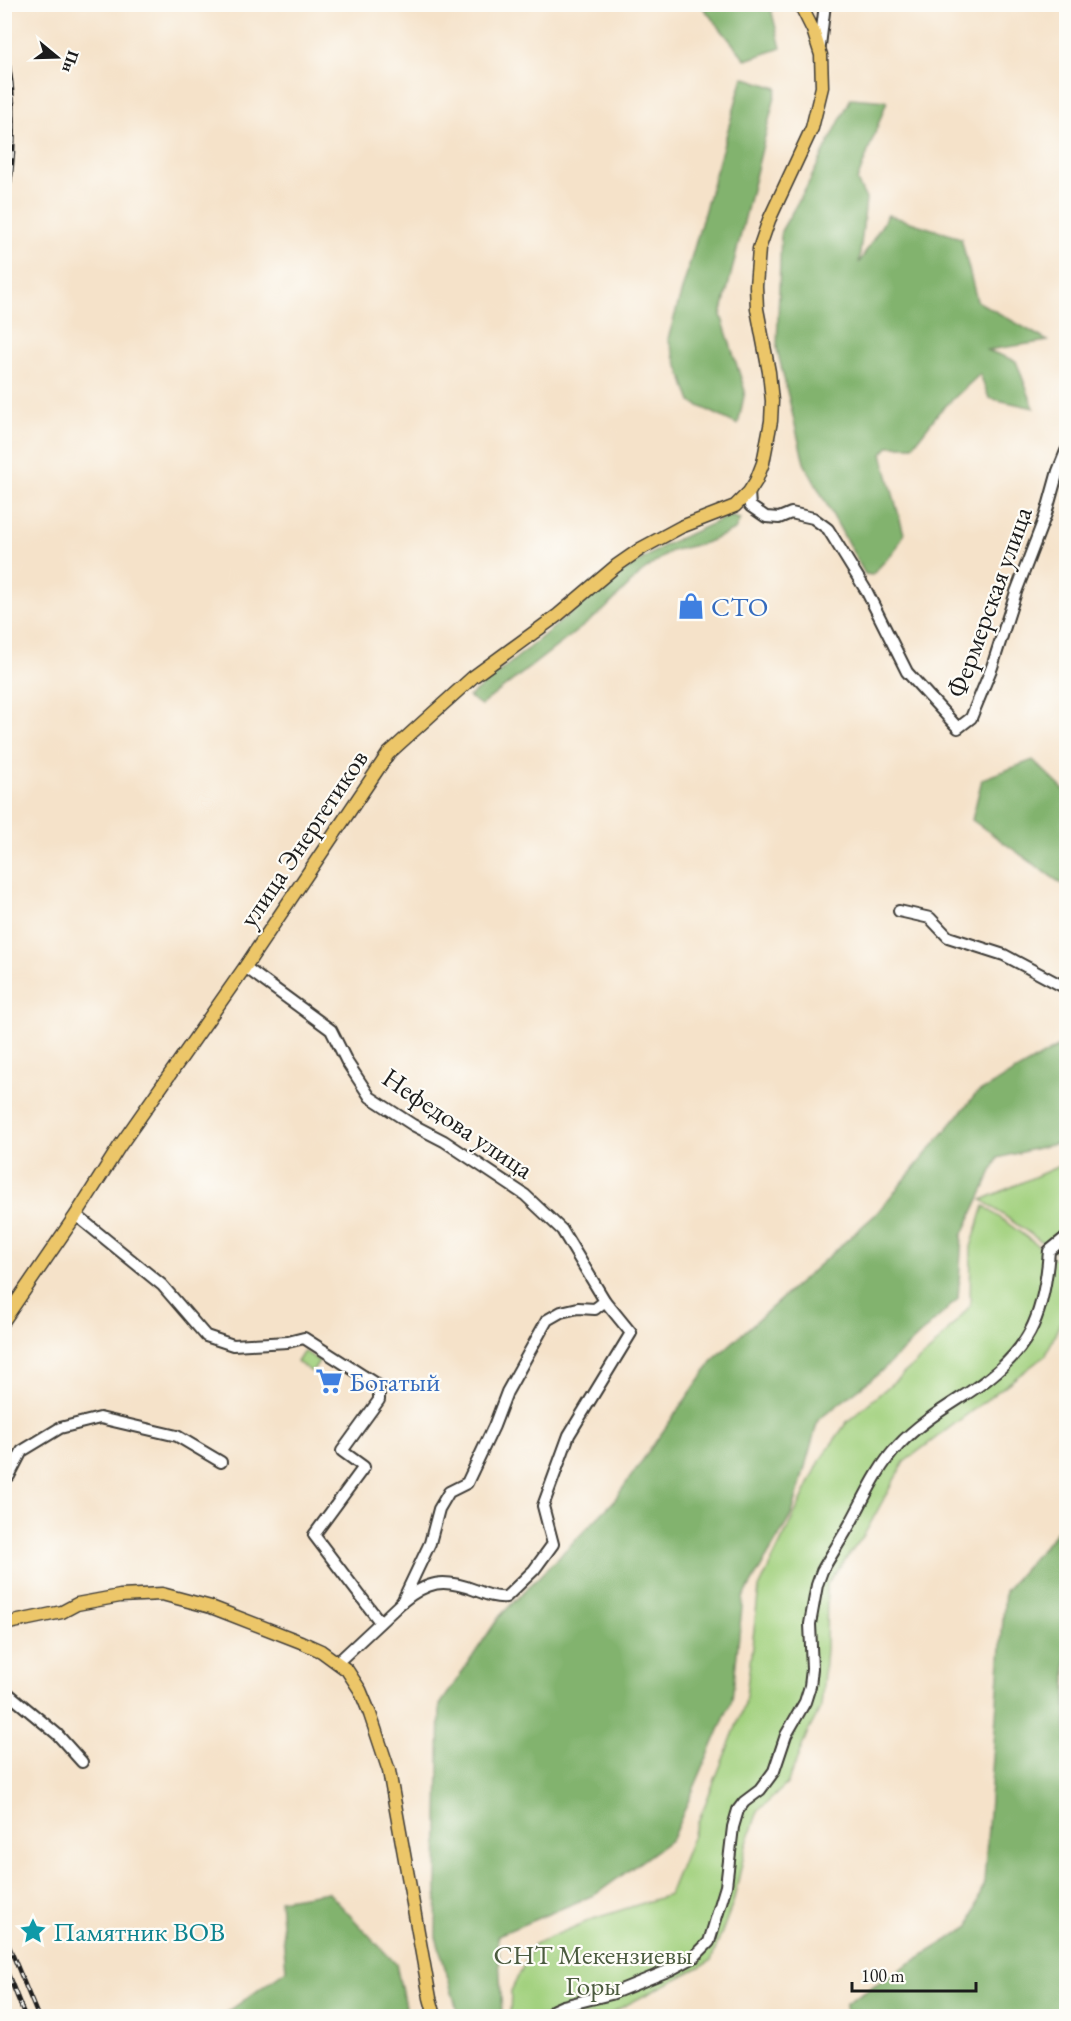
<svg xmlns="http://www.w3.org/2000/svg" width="1071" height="2021" viewBox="0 0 1071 2021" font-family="'EB Garamond',serif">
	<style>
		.green { fill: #a3d17f; stroke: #60764e; stroke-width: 1.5 }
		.forest { fill: #82b36e; stroke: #4f6845; stroke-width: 1.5 }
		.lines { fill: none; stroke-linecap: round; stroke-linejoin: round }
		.minor-casing { stroke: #3d3a36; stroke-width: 14 }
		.major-casing { stroke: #3d3a36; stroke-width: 15 }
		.minor { stroke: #fff; stroke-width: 10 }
		.major { stroke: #ecc669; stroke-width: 12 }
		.rail-casing { stroke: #1c1c1c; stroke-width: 4.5 }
		.rail { stroke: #fdfcf7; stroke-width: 2; stroke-dasharray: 7; stroke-linecap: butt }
		.labels { text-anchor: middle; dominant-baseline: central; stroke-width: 4.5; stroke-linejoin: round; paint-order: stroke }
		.street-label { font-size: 27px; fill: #1c1c1c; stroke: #fdfcf7 }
		.shop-label { font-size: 27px; fill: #366cbe; stroke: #fdfcf7; text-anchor: start }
		.culture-label { font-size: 27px; fill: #0d838f; stroke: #fdfcf7; text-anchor: start }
		.park-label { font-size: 27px; fill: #4b5b3f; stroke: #fdfcf7 }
	</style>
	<rect width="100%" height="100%" fill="#fdfcf7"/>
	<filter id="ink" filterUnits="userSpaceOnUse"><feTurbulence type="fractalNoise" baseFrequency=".0167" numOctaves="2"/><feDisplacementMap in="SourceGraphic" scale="12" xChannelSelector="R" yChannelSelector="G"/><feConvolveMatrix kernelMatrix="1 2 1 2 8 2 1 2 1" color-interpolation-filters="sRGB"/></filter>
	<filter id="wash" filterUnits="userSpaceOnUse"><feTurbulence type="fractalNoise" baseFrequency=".008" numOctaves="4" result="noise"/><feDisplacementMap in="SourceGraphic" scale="24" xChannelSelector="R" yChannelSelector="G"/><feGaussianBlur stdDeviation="1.35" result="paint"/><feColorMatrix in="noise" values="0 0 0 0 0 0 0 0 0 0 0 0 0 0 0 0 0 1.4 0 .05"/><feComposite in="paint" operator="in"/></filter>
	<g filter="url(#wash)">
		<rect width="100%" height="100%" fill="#f5e2c9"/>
		<g class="green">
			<path d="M1066 1163V1259L982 1200Z"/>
			<path d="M984 1206 1063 1264 1062 1318 1046 1355 904 1462 864 1535 827 1584 826 1649 821 1707 807 1734 787 1784 758 1811 746 1846 733 1903 711 1961 605 2016H510L511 1991 534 1944 593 1919 669 1895 745 1704 759 1588 821 1459 847 1422 932 1349 970 1306 971 1247Z"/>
			<path d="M304 1351 319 1361 312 1372 297 1362Z"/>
		</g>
		<g class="forest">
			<path d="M701 5H770L781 48 746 60Z"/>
			<path d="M743 77 777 88 721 315 745 391 738 425 691 402 668 339Z"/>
			<path d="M851 98 887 101 857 181 866 199 859 263 888 215 961 238 977 301 1048 341 987 350 1016 361 1034 408 989 398 980 374 939 412 913 446H889L882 454 904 534 896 549 872 575 865 574 804 463 777 349 781 231 805 190Z"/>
			<path d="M729 516 740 519 735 530 705 543 671 551 641 573 604 610 481 705 469 697 616 576 665 545Z"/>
			<path d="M1033 760 1066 792V887L972 820 982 779Z"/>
			<path d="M1066 1042V1141L998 1158 962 1236 958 1299 877 1375 818 1420 792 1514 743 1598 732 1700 672 1839 596 1894 498 1935 502 2016H459L436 1937 440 1705 499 1617 613 1502 714 1359 876 1214 976 1094Z"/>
			<path d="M1066 1521V2016H846V2003L970 1926 984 1882 1005 1591Z"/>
			<path d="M328 1892 396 1964 407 2016H222L286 1970 280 1900Z"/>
		</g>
	</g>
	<g filter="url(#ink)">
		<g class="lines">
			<defs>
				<g id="minor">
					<path d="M820 46 825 4"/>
					<path d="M749 492 750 506 766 517 779 518 791 513 813 518 828 529 867 592 907 672 958 728 971 718 992 667 1016 592 1046 514 1058 471 1066 451"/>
					<path d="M899 911 930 918 948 937 1004 955 1066 988"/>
					<path d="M245 967 331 1030 347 1062 370 1097 413 1125 444 1141 525 1195 562 1230 605 1301 631 1333 569 1435 543 1506 553 1544 534 1570 506 1597C494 1598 486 1594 475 1590 443 1578 428 1581 402 1602"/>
					<path d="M76 1215 162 1285 206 1336 233 1345 288 1342 304 1338 379 1386V1400L342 1451 364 1467 314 1535 380 1622"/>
					<path d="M4 1478 9 1476 22 1451 60 1428 100 1418 177 1436 221 1462"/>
					<path d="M338 1662 402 1602 430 1543 439 1509 449 1492 467 1483 494 1426 507 1392 547 1320 561 1312 578 1308 595 1309 605 1301"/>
					<path d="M4 1690 57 1734 82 1762"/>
					<path d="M549 2016 554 2010 563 2006 611 1994 670 1970 694 1957 709 1942 726 1886 733 1827 738 1810 744 1802 760 1790 774 1771 786 1735 805 1702 810 1686 812 1669 810 1624 817 1585 822 1571C831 1555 841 1540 850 1524 865 1497 877 1468 898 1446 919 1423 945 1408 971 1391 1029 1353 1044 1318 1049 1251L1066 1237"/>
				</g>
				<g id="major">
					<path d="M4 1320 76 1215 119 1147 245 967 388 754 473 677 558 615 616 566 642 548 681 527 735 506 749 492 756 481 763 463 771 421 772 401 769 372 757 309 756 286 759 249 769 220 812 128 822 87 821 55 813 30 800 4"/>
					<path d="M4 1624 62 1612 77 1604 120 1596 162 1594 211 1607 301 1642 321 1651 347 1670 360 1690 370 1714 389 1771 430 1998 435 2016"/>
				</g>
			</defs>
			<use href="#minor" class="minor-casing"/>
			<use href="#major" class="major-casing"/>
			<use href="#minor" class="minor"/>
			<use href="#major" class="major"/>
			<defs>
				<g id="rail">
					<path d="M4 40C18 98 16 162 4 220"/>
					<path d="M4 1934 38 2016"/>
					<path d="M4 1964 25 2016"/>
				</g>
			</defs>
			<use href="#rail" class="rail-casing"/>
			<use href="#rail" class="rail"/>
		</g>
	</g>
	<defs>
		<symbol id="shop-bare" viewBox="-9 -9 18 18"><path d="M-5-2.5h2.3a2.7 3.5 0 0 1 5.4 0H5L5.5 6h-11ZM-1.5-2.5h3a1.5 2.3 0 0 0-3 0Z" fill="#3f7fe0" stroke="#fdfcf7" stroke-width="2.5" paint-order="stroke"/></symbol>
		<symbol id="supermarket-bare" viewBox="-9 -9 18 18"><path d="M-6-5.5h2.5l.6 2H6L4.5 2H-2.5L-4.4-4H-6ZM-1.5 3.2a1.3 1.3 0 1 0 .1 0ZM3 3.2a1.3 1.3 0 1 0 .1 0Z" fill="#3f7fe0" stroke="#fdfcf7" stroke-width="2.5" paint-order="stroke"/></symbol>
		<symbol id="sight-bare" viewBox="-9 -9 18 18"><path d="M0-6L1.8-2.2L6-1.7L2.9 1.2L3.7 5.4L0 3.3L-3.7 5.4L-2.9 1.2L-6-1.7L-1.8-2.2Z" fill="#0f9aa8" stroke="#fdfcf7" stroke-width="2.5" paint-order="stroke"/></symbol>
	</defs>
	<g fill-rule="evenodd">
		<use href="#shop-bare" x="672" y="587" width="38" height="38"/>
		<use href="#supermarket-bare" x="310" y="1362" width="38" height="38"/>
		<use href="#sight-bare" x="14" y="1912" width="38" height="38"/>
	</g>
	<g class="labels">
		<g class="street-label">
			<text transform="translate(989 602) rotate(-70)">Фермерская улица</text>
			<text transform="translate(303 838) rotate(-56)">улица Энергетиков</text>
			<text transform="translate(458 1123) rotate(34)">Нефедова улица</text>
		</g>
		<g class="shop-label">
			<text x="711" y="606">СТО</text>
			<text x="349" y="1381">Богатый</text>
		</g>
		<g class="culture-label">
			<text x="53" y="1931">Памятник ВОВ</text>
		</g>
		<g class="park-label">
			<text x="593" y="1954">СНТ Мекензиевы<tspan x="593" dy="31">Горы</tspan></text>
		</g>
	</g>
	<rect width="1071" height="2021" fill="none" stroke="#fdfcf7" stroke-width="24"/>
	<g transform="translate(57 57) rotate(109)" stroke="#fdfcf7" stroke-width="4.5" paint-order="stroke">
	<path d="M0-4.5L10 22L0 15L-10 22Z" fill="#1c1c1c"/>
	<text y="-9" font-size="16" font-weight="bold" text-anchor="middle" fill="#1c1c1c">Пн</text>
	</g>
	<path d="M852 1982v9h124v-9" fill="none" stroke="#1c1c1c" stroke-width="3"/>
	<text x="861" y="1982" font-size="18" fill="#1c1c1c" stroke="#fdfcf7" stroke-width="4.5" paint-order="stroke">100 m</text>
</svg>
